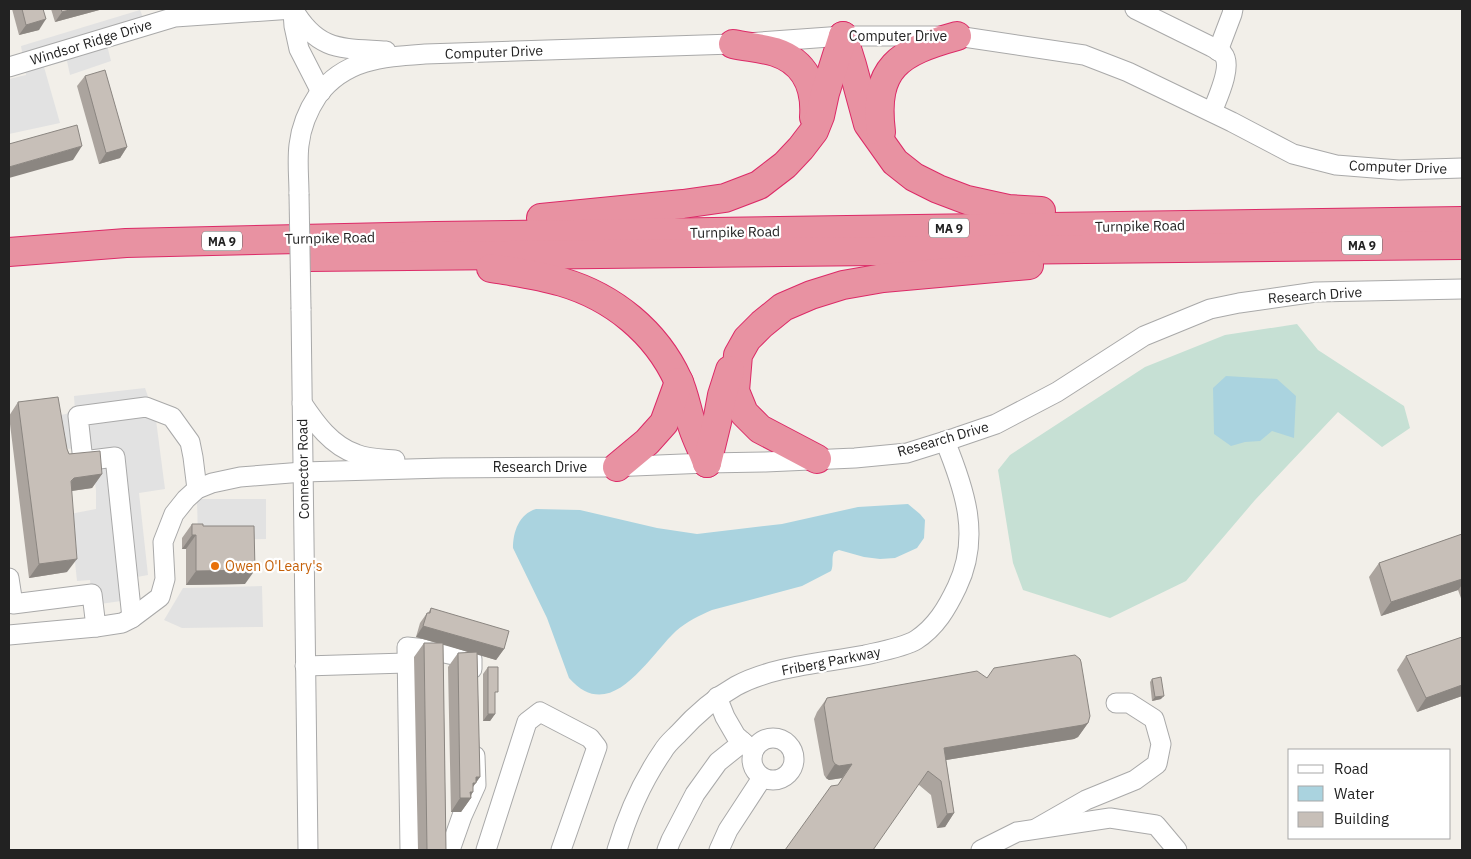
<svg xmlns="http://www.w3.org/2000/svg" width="1471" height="859" viewBox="0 0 1471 859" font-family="'IBM Plex Sans',sans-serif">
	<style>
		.wetland { fill: #c6e0d4 }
		.parking { fill: #e2e2e2 }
		.water { fill: #aad3df }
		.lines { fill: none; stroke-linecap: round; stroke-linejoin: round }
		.minor-casing { stroke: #a9a9a9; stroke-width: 21 }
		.highway-casing { stroke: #dc2a67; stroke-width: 30 }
		.minor { stroke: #fff; stroke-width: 19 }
		.highway { stroke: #e892a2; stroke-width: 28 }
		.minor-bridge-casing { stroke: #a9a9a9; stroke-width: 21; stroke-linecap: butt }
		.minor-bridge { stroke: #fff; stroke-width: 19 }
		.wall { fill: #aba49e }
		.shaded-wall { fill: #8b8681 }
		.building { fill: #c7bfb8; stroke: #8b8681 }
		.food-dot { fill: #e8710a; stroke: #fff; stroke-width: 2 }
		.labels { text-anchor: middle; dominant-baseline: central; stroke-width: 4.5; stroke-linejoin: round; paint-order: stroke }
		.shield { fill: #fff; stroke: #646464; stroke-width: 1 }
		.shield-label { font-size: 12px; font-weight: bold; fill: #222 }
		.street-label { font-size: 14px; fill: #222; stroke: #fff }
		.food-label { font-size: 14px; fill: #c56008; stroke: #fff; text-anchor: start }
	</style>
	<rect width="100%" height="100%" fill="#f2efe9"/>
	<path class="wetland" d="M1297 324 1318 350 1404 406 1410 428 1382 447 1338 412 1255 500 1186 581 1110 618 1023 590 1013 563 998 470 1010 455 1145 367 1225 335Z"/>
	<g class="parking">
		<path d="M140 10 144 20 104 33 111 61 70 75 67 61 44 67 60 123 9 134V79L26 75 21 46Z"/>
		<path d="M145 388 156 420 165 489 139 493 148 575 137 577 128 600 93 605 90 580 77 581 70 514 96 509V490L90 448 61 449 56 416 75 412 74 396Z"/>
		<path d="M197 499H266V539L198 540Z"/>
		<path d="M262 586 263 627 182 628 164 620 183 588Z"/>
	</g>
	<g class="water">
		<path d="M1226 376 1277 379 1296 396 1294 438 1272 431 1260 441 1245 442 1231 446 1214 434 1213 388Z"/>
		<path d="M908 504 920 514 925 520 924 538 917 548 895 558 880 559 864 557 839 550 834 552C831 558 834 565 831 571L802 586 712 610C700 615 686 622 676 631 648 657 611 726 569 678L547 618 513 548C513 532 519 514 536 509L580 510 657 528 697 534 782 524 858 507Z"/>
	</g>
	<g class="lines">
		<defs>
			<g id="minor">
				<path d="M1135 9 1212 47C1215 49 1220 51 1223 54 1233 66 1217 99 1212 112"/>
				<path d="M293 12 294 26 299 49 321 92"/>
				<path d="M1218 51 1232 14 1233 9"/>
				<path d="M9 67 175 17 293 9C318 52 342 48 386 51"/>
				<path d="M299 194C299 178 297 161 299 145 301 127 308 110 318 95 345 59 383 57 425 54L733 44 843 36H957L1084 55 1128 72 1232 122 1293 154 1336 165 1399 170 1462 168"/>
				<path d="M301 309 308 850"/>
				<path d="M302 403C316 424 331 445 356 454 367 459 383 459 395 460"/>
				<path d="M9 578 13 604 92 594 96 627"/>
				<path d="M132 618 115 457 83 461 78 416 146 407 172 417 190 442 193 457 197 489"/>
				<path d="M9 635 96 627 122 623 132 618 160 597 165 579 163 542 174 514 186 499 197 489 212 483 240 477 303 472 443 468 610 467 707 463 765 462 855 458 907 453 955 438 996 424 1057 392 1144 336 1210 309 1239 303 1316 292 1462 289"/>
				<path d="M305 666 406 663"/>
				<path d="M717 697 725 717 736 736 752 750"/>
				<circle cx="773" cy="759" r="21"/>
				<path d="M1037 828 1086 800 1135 780 1157 764 1161 744 1154 719 1129 703H1116"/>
				<path d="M410 850 407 647 426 649 472 659V669"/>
				<path d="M450 850 462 816 476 785 475 756"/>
				<path d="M486 850 527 722 540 712 590 738 597 747 561 850"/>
				<path d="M617 850C627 816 643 780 663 751 667 744 673 739 678 734 696 714 713 699 736 686 773 666 824 663 865 655 878 652 905 647 916 640 936 627 947 608 957 587 981 537 965 490 945 441"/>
				<path d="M667 850 671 840 695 794 718 762 743 742"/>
				<path d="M719 850 728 830 762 778"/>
				<path d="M981 850 1017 832 1110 818 1156 825 1177 850"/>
			</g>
			<g id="highway">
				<path d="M843 36 852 65 868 124 895 162 914 177 938 189 967 200 1008 209 1041 211"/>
				<path d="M733 44C747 47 762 48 775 52 806 62 816 88 814 117"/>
				<path d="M881 132C873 67 899 52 957 36"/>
				<path d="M541 218 683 204 725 198 759 185 785 165 801 148 814 131 820 116 825 93 843 36"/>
				<path d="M9 252 126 243 435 236 1462 221"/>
				<path d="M308 257 1462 245"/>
				<path d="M491 268C515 272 539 275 562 282 613 297 656 332 678 380 685 395 687 412 693 428 697 440 703 451 707 463"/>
				<path d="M817 459 760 429 744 413 735 391 738 355 747 339 762 324 783 307 811 295 843 285 883 278 1029 265"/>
				<path d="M707 463 717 422 722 395 730 370"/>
				<path d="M617 467 647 442 664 423 679 382"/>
			</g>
		</defs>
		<use href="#minor" class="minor-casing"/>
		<use href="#highway" class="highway-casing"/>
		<use href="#minor" class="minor"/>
		<use href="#highway" class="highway"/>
		<defs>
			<path id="minor-bridge" d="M299 194 301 309"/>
		</defs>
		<use href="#minor-bridge" class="minor-bridge-casing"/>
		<use href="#minor-bridge" class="minor-bridge"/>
	</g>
	<g class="wall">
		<path d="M12 9H43L39 30 19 35Z"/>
		<path d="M51 9H103L55 22Z"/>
		<path d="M85 76 127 147 120 158 99 164 77 86Z"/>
		<path d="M18 402 67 449 69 454 102 474 92 488 72 491 67 572 29 578 9 416Z"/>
		<path d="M192 524 203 526 245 584 186 585V549H182V538Z"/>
		<path d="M1462 534V601L1458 590 1381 616 1369 577 1379 563Z"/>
		<path d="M431 608 504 649 496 660 477 654 480 777 473 787 471 798 461 812H451L448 667 458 653H471L443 644 446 850H418L414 657 424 643H437L416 637 420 623 427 613H428Z"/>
		<path d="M1462 637V696L1417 712 1397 670 1406 656Z"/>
		<path d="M488 667 495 714 490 721H483V674Z"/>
		<path d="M987 678 1088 723 1078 737 1074 739 946 760 954 813 945 827 937 828 931 795 919 785H838L842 778 829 780 826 778 824 775 814 719 817 712 827 698Z"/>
		<path d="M1152 679 1161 699 1152 701 1150 682Z"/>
	</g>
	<g class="shaded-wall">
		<path d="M73 9H103L55 22 62 12Z"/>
		<path d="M46 19 39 30 19 35 26 25Z"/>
		<path d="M82 146 73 160 9 178V167Z"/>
		<path d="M127 147 120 158 99 164 106 153Z"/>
		<path d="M102 474 92 488 64 492 74 478Z"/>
		<path d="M192 535H196L186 549H182Z"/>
		<path d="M77 559 67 572 29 578 39 564Z"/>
		<path d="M255 570 245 584 186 585 196 571Z"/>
		<path d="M1462 579V585L1458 590 1381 616 1391 602Z"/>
		<path d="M423 626 504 649 496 660 416 637Z"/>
		<path d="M1462 685V696L1417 712 1426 698Z"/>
		<path d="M1164 696 1161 699 1152 701 1155 697Z"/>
		<path d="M488 714H495L490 721H483Z"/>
		<path d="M1088 723 1078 737 1074 739 934 762 944 748Z"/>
		<path d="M835 764H852L842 778 829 780 826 778Z"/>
		<path d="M476 777H480L466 796Z"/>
		<path d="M470 792H473L469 798H471L461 812H451L460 798Z"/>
		<path d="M954 813 945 827 937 828 947 814Z"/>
	</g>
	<g class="building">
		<path d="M22 9H43L46 19 26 25Z"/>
		<path d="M61 9H73L62 12Z"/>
		<path d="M105 70 127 147 106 153 85 76Z"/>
		<path d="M77 125 82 146 9 167V144Z"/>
		<path d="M58 397 67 449 69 454 100 451 102 474 74 478 71 481 77 559 39 564 18 402Z"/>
		<path d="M192 524H203V526H254L255 570 196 571V535H192Z"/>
		<path d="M1462 534V579L1391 602 1379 563Z"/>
		<path d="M431 608 509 631 504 649 423 626 427 613H430Z"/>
		<path d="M1462 637V685L1426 698 1406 656Z"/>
		<path d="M424 643H443L446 850H427Z"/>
		<path d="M477 652 480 777H476V783H473V792H470L471 798H460L458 653Z"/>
		<path d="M1075 655 1080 659 1081 662 1090 716 1088 723 1083 725 944 748 954 813 947 814 941 781 928 771 873 850H785L831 786 838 785 852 764 839 766 835 764 833 761 824 705 827 698 977 671 987 678 994 668Z"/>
		<path d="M488 667H498V692H495V714H488Z"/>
		<path d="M1161 677 1164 696 1155 697 1152 679Z"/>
	</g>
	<circle class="food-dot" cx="215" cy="566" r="5"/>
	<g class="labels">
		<g class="shield">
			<rect x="929" y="218.5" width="40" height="19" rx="4"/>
			<rect x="202" y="231.5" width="40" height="19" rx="4"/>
			<rect x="1342" y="235.5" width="40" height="19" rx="4"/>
		</g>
		<g class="shield-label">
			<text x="949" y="228">MA 9</text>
			<text x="222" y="241">MA 9</text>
			<text x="1362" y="245">MA 9</text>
		</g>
		<g class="street-label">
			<text x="898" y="36">Computer Drive</text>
			<text transform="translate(91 42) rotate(-17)">Windsor Ridge Drive</text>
			<text transform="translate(494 52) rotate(-2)">Computer Drive</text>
			<text transform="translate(1398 167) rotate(2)">Computer Drive</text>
			<text transform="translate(1140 226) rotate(-1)">Turnpike Road</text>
			<text transform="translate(735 232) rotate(-1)">Turnpike Road</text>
			<text transform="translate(330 238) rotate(-1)">Turnpike Road</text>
			<text transform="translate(1315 295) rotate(-4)">Research Drive</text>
			<text transform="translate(943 439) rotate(-16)">Research Drive</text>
			<text x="540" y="467">Research Drive</text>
			<text transform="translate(303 469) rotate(-91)">Connector Road</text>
			<text transform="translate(831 661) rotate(-11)">Friberg Parkway</text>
		</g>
		<g class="food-label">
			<text x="225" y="566">Owen O'Leary's</text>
		</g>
	</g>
	<rect width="1471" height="859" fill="none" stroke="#222222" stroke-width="20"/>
	<rect x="1288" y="749" width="162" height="90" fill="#ffffff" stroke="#a7a7a7"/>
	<rect x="1298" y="765" width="25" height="8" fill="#ffffff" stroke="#a7a7a7"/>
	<text x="1334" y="774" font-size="15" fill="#222222">Road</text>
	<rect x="1298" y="786" width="25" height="15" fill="#aad3df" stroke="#a7a7a7"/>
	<text x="1334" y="799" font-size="15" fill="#222222">Water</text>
	<rect x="1298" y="812" width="25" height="15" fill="#c7bfb8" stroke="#a7a7a7"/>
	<text x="1334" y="824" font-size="15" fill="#222222">Building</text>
</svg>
